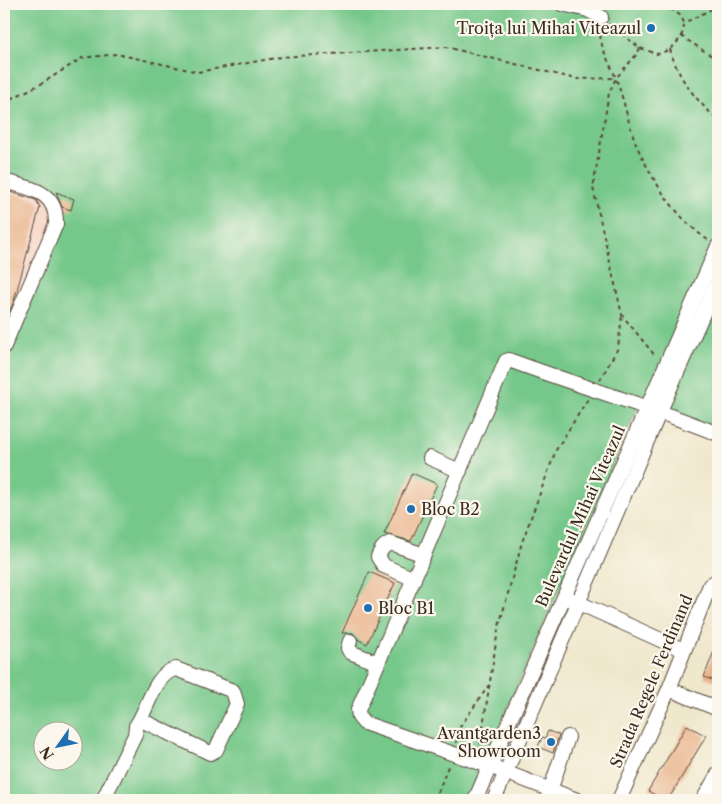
<svg xmlns="http://www.w3.org/2000/svg" width="722" height="804" viewBox="0 0 722 804" font-family="'Libre Caslon Text',serif">
	<style>
		.built { fill: #f6d2c3 }
		.green { fill: #76c88a; stroke: #587954; fill-rule: evenodd }
		.building { fill: #eab68e }
		.lines { fill: none; stroke-linecap: round; stroke-linejoin: round }
		.minor-casing { stroke: #564638; stroke-width: 16 }
		.path { stroke: #564638; stroke-width: 2; stroke-dasharray: 4 4; stroke-linecap: butt }
		.minor { stroke: #fff; stroke-width: 14 }
		.poi-dot { fill: #1f6fb2; stroke: #fbf7ec; stroke-width: 2 }
		.labels { text-anchor: middle; dominant-baseline: central; stroke-width: 4.5; stroke-linejoin: round; paint-order: stroke }
		.poi-label { font-size: 16px; fill: #3b2a1e; stroke: #fbf7ec; text-anchor: end }
		.street-label { font-size: 16px; fill: #3b2a1e; stroke: #fbf7ec }
	</style>
	<rect width="100%" height="100%" fill="#fbf7ec"/>
	<filter id="ink" filterUnits="userSpaceOnUse"><feTurbulence type="fractalNoise" baseFrequency=".02" numOctaves="2"/><feDisplacementMap in="SourceGraphic" scale="10" xChannelSelector="R" yChannelSelector="G"/><feConvolveMatrix kernelMatrix="1 2 1 2 8 2 1 2 1" color-interpolation-filters="sRGB"/></filter>
	<filter id="wash" filterUnits="userSpaceOnUse"><feTurbulence type="fractalNoise" baseFrequency=".0096" numOctaves="4" result="noise"/><feDisplacementMap in="SourceGraphic" scale="20" xChannelSelector="R" yChannelSelector="G"/><feGaussianBlur stdDeviation="1.12" result="paint"/><feColorMatrix in="noise" values="0 0 0 0 0 0 0 0 0 0 0 0 0 0 0 0 0 1.4 0 .05"/><feComposite in="paint" operator="in"/></filter>
	<g filter="url(#wash)">
		<rect width="100%" height="100%" fill="#f0e8cd"/>
		<path class="built" d="M4 174 49 188 57 196 62 207 60 228 4 358Z"/>
		<path class="green" d="M4 4H718V440L637 409 468 800H4V358L60 228C70 185 34 184 4 174ZM42 732H72V762H42Z"/>
		<g id="blocks">
			<g class="building">
				<path d="M4 190 36 200 40 207 14 301 4 324Z"/>
				<path d="M56 192 74 199 71 210 62 207Z"/>
				<path d="M412 473 437 484 411 541 384 534Z"/>
				<path d="M369 572 395 583 367 644 359 640 353 633H342Z"/>
				<path d="M718 641V682L704 677Z"/>
				<path d="M687 725 706 736 668 800H664L648 791Z"/>
				<path d="M548 731 559 735 553 753 538 747 542 737 545 738Z"/>
			</g>
		</g>
	</g>
	<g filter="url(#ink)">
		<use href="#blocks" fill-opacity="0" stroke="#564638" stroke-width="1"/>
		<g class="lines">
			<defs>
				<g id="minor">
					<path d="M562 4 588 10 601 17"/>
					<path d="M4 181C30 189 57 190 56 224L4 346"/>
					<path d="M430 458 460 471"/>
					<path d="M414 579 384 566 378 557C381 550 383 546 390 543L424 555"/>
					<path d="M570 599 683 650"/>
					<path d="M350 641 348 648 350 652 378 663"/>
					<path d="M669 689 718 709"/>
					<path d="M103 800 135 735 136 726C148 710 154 673 176 669L233 691 237 704 216 750 210 753 141 720"/>
					<path d="M475 800 718 246"/>
					<path d="M494 800 660 411 718 280"/>
					<path d="M547 800 568 737"/>
					<path d="M577 800 489 766 364 723 359 717 358 710 506 361 509 360C578 386 649 406 718 434"/>
					<path d="M619 800 669 689 710 585 718 580"/>
					<path d="M703 800 718 774"/>
				</g>
			</defs>
			<use href="#minor" class="minor-casing"/>
			<g class="path">
				<path d="M664 4 681 16 684 23 718 6"/>
				<path d="M609 24 640 48 657 54C672 51 684 39 684 23"/>
				<path d="M600 27C599 48 610 62 617 81 626 106 630 134 642 157 658 189 679 220 708 240"/>
				<path d="M681 36 718 60"/>
				<path d="M640 48 637 54 616 78 609 93 593 188 622 315 656 357"/>
				<path d="M670 49C678 79 696 100 718 120"/>
				<path d="M4 102 41 84 82 58 117 54 198 72 281 57 446 47 576 79 616 78"/>
				<path d="M600 380 618 348 622 315"/>
				<path d="M456 743 460 727 489 685"/>
				<path d="M479 752 498 630 522 542 556 450 588 399"/>
				<path d="M435 800 449 764"/>
			</g>
			<use href="#minor" class="minor"/>
		</g>
	</g>
	<g class="poi-dot">
		<circle cx="651" cy="28" r="5"/>
		<circle cx="411" cy="509" r="5"/>
		<circle cx="368" cy="608" r="5"/>
		<circle cx="551" cy="742" r="5"/>
	</g>
	<g class="labels">
		<g class="poi-label">
			<text x="641" y="28">Troița lui Mihai Viteazul</text>
			<text x="421" y="509" text-anchor="start">Bloc B2</text>
			<text x="378" y="608" text-anchor="start">Bloc B1</text>
			<text x="541" y="733">Avantgarden3<tspan x="541" dy="18">Showroom</tspan></text>
		</g>
		<g class="street-label">
			<text transform="translate(580 516) rotate(-66)">Bulevardul Mihai Viteazul</text>
			<text transform="translate(651 681) rotate(-67)">Strada Regele Ferdinand</text>
		</g>
	</g>
	<rect width="722" height="804" fill="none" stroke="#fbf7ec" stroke-width="20"/>
	<g transform="translate(58 746) rotate(237)"><circle r="24" fill="#fbf7ec" stroke="#aea59a"/>
	<path d="M0-4L9 19L0 12L-9 19Z" fill="#1f6fb2"/>
	<text y="-8" font-size="14" font-weight="bold" text-anchor="middle" fill="#3b2a1e">N</text>
	</g>
</svg>
